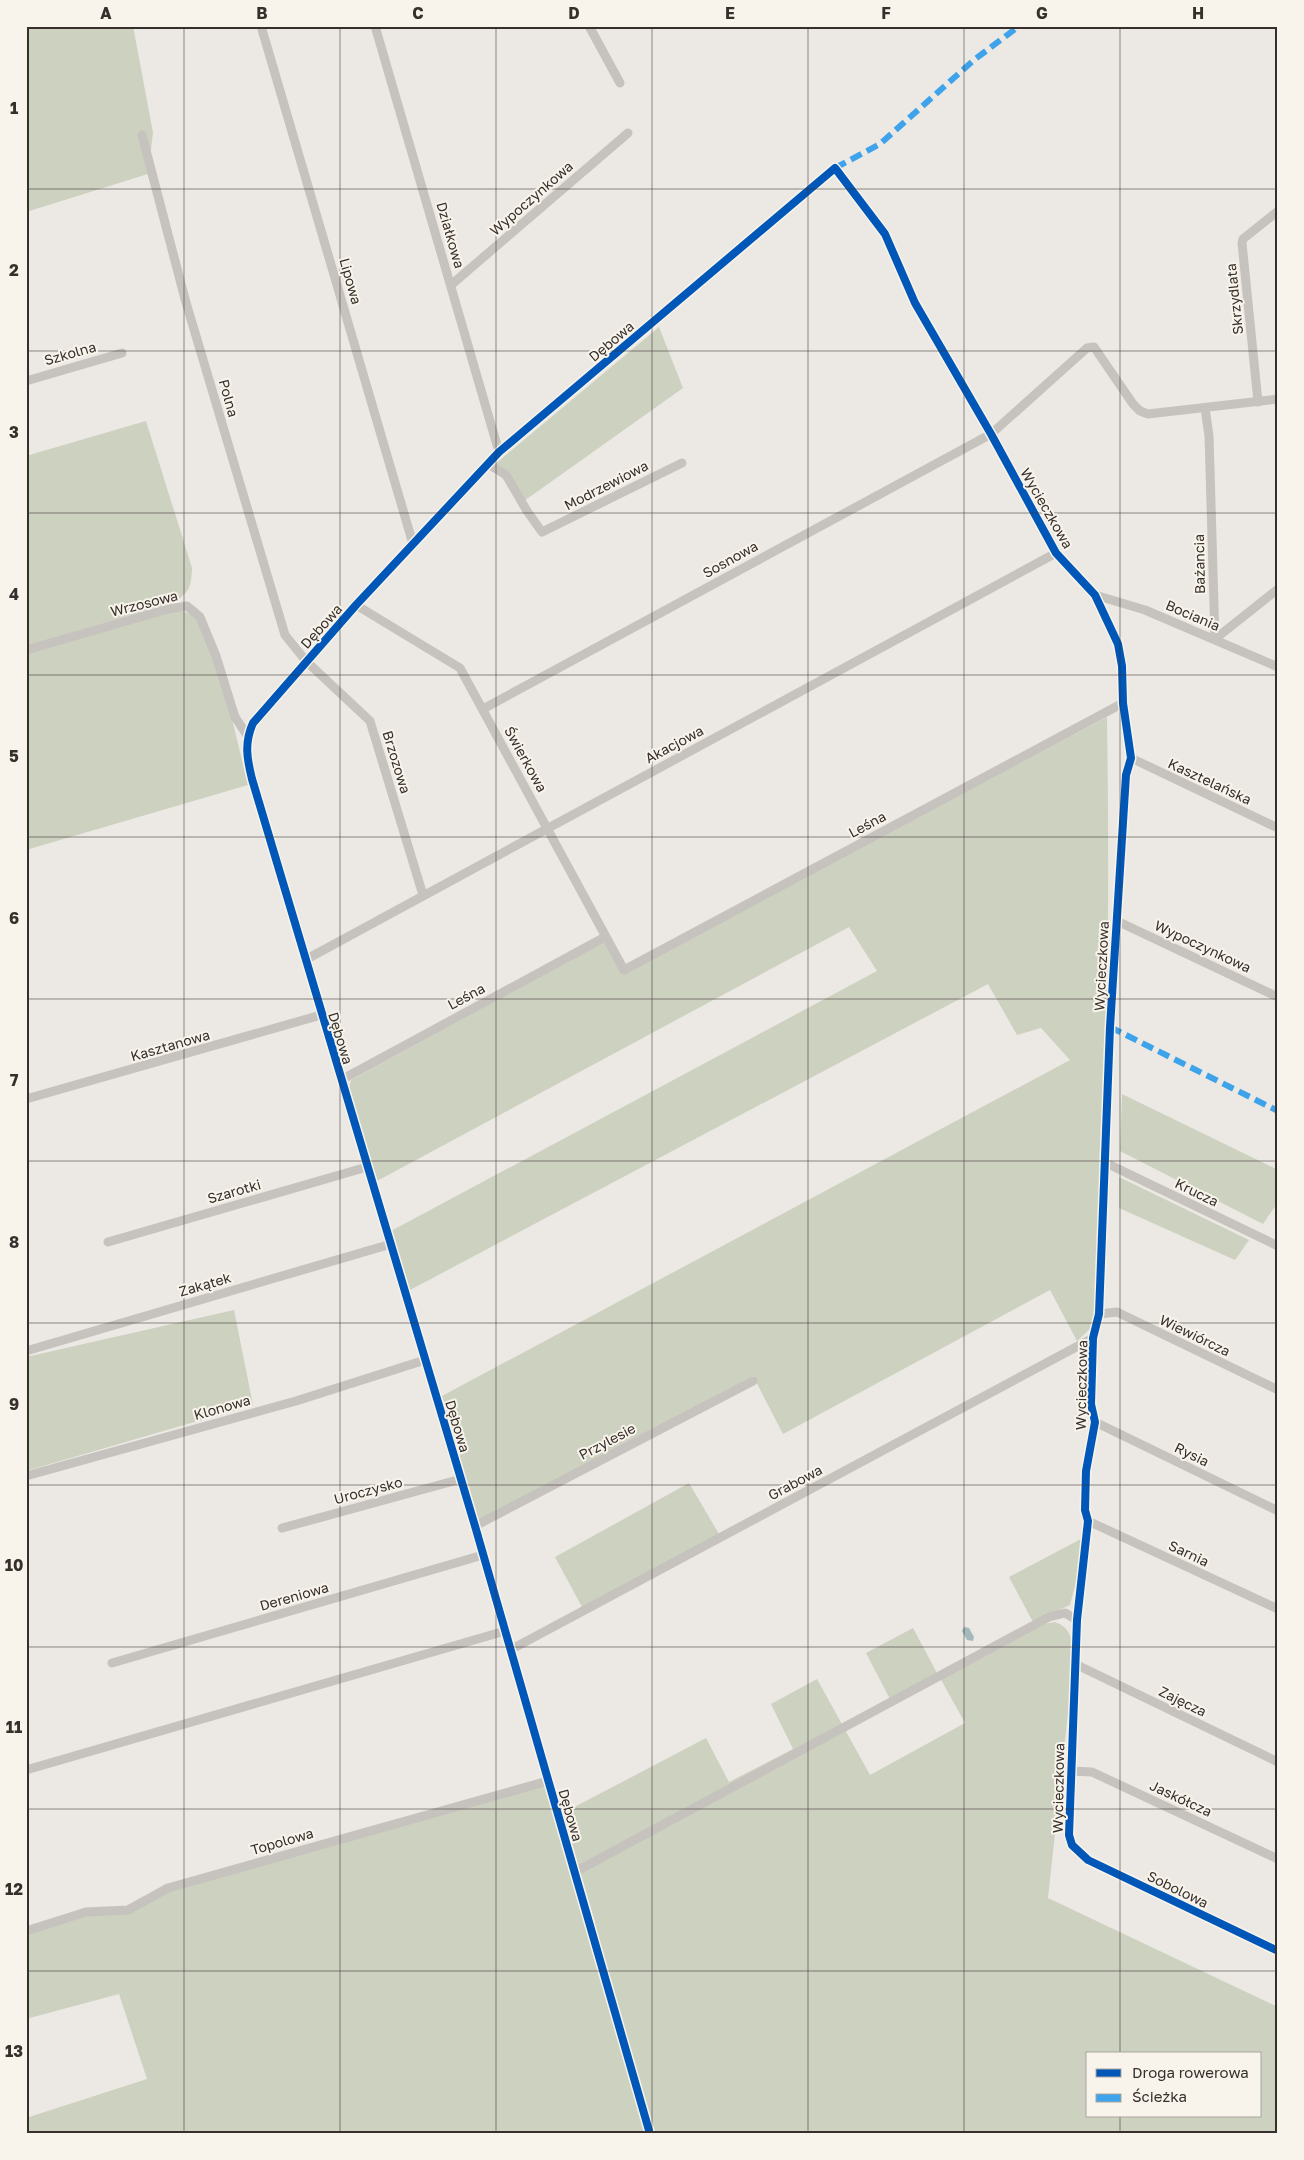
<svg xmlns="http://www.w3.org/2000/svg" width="1304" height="2160" viewBox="0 0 1304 2160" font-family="'Golos Text',sans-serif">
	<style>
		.green { fill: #cdd1c0; fill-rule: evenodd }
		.water { fill: #a2babc }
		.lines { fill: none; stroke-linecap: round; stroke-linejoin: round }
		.minor { stroke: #c6c2bd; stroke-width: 9 }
		.quiet { stroke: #3fa3eb; stroke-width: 6; stroke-dasharray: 12 6; stroke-linecap: butt }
		.cycleway-casing { stroke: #f8f4ec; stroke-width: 11 }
		.cycleway { stroke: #0057b8; stroke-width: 8 }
		.grid { fill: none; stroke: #372f2b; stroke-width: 1; stroke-opacity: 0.55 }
		.labels { text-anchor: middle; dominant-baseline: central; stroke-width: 4; stroke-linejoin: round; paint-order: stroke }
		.street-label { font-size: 14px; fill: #372f2b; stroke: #f8f4ec }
		.neatline { fill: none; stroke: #372f2b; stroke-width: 2 }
		.grid-label { font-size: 16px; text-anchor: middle; font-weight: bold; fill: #372f2b }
	</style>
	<rect width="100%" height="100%" fill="#ece9e4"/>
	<g class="green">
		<path d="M26 26H133L153 133 148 174 26 212Z"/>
		<path d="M659 327 683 388 524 501 495 464Z"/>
		<path d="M146 421 192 568C191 586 190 591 175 602L26 646V456Z"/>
		<path d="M181 611C195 614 198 620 204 632L232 719 248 785 26 850V651L166 612Z"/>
		<path d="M1107 717C1110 918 1108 1120 1094 1321L1090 1329 1077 1341 1050 1290 783 1434 753 1376 516 1502 481 1520 477 1517 442 1396 1070 1060 1041 1028 1017 1035 988 984 410 1290 391 1231 877 971 849 927 377 1181 349 1087 351 1080 606 941 624 972Z"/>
		<path d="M1122 1094 1278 1170V1202L1263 1224 1120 1151Z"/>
		<path d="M1119 1177 1249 1240 1235 1260 1119 1208Z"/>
		<path d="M234 1310 253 1405 26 1471V1357Z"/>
		<path d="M689 1483 719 1534 582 1607 555 1557Z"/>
		<path d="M1081 1539 1079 1570 1070 1605 1033 1622 1009 1577Z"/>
		<path d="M1055 1622C1075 1629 1073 1648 1073 1667L1048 1898 1278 2007V2134H26V2118L147 2079 119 1994 26 2019V1935L87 1916 130 1912 170 1891 545 1783 587 1927 595 1922 563 1813 706 1738 729 1782 793 1749 771 1704 817 1679 870 1775 965 1723 940 1678 1044 1624ZM1088 2054H1260V2116H1088Z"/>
		<path d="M913 1628 937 1673 890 1699 866 1653Z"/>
	</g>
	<path class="water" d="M964 1627 969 1628 974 1637 973 1641 967 1640 962 1631Z"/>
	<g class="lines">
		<g class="minor">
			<path d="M261 26 413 544"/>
			<path d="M375 26 499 452"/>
			<path d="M589 26 620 83"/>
			<path d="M142 135 185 299 285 635 306 661 370 721 423 895"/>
			<path d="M451 285 628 133"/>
			<path d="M26 381 122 353"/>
			<path d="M1258 402 1242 243 1243 239 1278 211"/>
			<path d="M1205 408 1209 436 1215 639 1278 589"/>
			<path d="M488 464 506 475 527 511 542 532 682 463"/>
			<path d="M1095 595 1145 610 1278 667"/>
			<path d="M356 605 460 668 624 970 1123 703"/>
			<path d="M26 650 168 609 187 606 200 617 216 656 235 717 247 735"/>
			<path d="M483 709 991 434 1087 348 1094 347 1133 404 1140 411 1148 414 1278 399"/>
			<path d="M1131 758 1278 828"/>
			<path d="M1117 921 1278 997"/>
			<path d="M305 960 1056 553"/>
			<path d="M341 1080 605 937"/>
			<path d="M26 1099 321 1015"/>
			<path d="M1104 1162 1278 1246"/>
			<path d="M108 1242 367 1167"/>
			<path d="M1099 1314 1117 1312 1278 1390"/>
			<path d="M26 1351 391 1244"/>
			<path d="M1095 1422 1278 1511"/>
			<path d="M26 1476 296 1401 425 1360"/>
			<path d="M1088 1521 1278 1609"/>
			<path d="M475 1526 753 1381"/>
			<path d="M282 1528 461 1479"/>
			<path d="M510 1650 1093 1338"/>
			<path d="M112 1663 483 1555"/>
			<path d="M1075 1664 1278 1762"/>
			<path d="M26 1770 505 1631"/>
			<path d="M1070 1771 1092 1772 1278 1859"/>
			<path d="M575 1872 1049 1617 1065 1613 1077 1620"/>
			<path d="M26 1931 86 1912 128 1910 168 1888 548 1781"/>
			<path d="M650 2134 475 1526 252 779C247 759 244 743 253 723L356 605 499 452 835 168 885 234 915 303 991 434 1056 553 1095 595 1118 644 1122 666 1123 703 1131 758 1126 775 1110 1027 1099 1314 1093 1338 1091 1404 1095 1422 1086 1471 1085 1510 1088 1521 1077 1620 1069 1835 1072 1845 1088 1860 1278 1951"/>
		</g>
		<g class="quiet">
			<path d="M835 168 880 144 974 60 1019 26"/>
			<path d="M1110 1027 1278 1111"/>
		</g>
		<defs>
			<path id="cycleway" d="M650 2134 475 1526 252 779C247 759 244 743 253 723L356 605 499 452 835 168 885 234 915 303 991 434 1056 553 1095 595 1118 644 1122 666 1123 703 1131 758 1126 775 1110 1027 1099 1314 1093 1338 1091 1404 1095 1422 1086 1471 1085 1510 1088 1521 1077 1620 1069 1835 1072 1845 1088 1860 1278 1951"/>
		</defs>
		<use href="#cycleway" class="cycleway-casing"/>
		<use href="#cycleway" class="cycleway"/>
	</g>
	<path class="grid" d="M184 26V2134M340 26V2134M496 26V2134M652 26V2134M808 26V2134M964 26V2134M1120 26V2054M26 189H1278M26 351H1278M26 513H1278M26 675H1278M26 837H1278M26 999H1278M26 1161H1278M26 1323H1278M26 1485H1278M26 1647H1278M26 1809H1278M26 1971H1278M1120 2116V2134"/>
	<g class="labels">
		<g class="street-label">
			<text transform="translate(531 198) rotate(-41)">Wypoczynkowa</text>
			<text transform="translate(451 235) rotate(74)">Działkowa</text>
			<text transform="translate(351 281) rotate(74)">Lipowa</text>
			<text transform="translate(1234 299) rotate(-96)">Skrzydlata</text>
			<text transform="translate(611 341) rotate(-40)">Dębowa</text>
			<text transform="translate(70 353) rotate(-16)">Szkolna</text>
			<text transform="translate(229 398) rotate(74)">Polna</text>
			<text transform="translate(606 485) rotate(-27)">Modrzewiowa</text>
			<text transform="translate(1047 508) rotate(60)">Wycieczkowa</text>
			<text transform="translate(730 559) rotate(-29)">Sosnowa</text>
			<text transform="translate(1199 564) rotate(-91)">Bażancia</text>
			<text transform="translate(144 603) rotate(-14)">Wrzosowa</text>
			<text transform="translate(1193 615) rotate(23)">Bociania</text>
			<text transform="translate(321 626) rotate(-48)">Dębowa</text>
			<text transform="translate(674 744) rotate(-28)">Akacjowa</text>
			<text transform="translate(526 759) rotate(61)">Świerkowa</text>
			<text transform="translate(397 762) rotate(73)">Brzozowa</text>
			<text transform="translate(1210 781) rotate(25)">Kasztelańska</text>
			<text transform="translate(867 824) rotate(-28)">Leśna</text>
			<text transform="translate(1203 946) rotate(25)">Wypoczynkowa</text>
			<text transform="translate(1101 966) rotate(-87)">Wycieczkowa</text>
			<text transform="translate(466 996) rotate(-28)">Leśna</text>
			<text transform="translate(341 1038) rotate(73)">Dębowa</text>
			<text transform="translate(170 1045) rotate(-16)">Kasztanowa</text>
			<text transform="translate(234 1191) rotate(-16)">Szarotki</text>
			<text transform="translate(1197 1192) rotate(26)">Krucza</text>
			<text transform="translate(205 1284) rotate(-16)">Zakątek</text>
			<text transform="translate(1195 1335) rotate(26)">Wiewiórcza</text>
			<text transform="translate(1081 1385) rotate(-89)">Wycieczkowa</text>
			<text transform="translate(222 1407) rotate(-16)">Klonowa</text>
			<text transform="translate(458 1426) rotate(73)">Dębowa</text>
			<text transform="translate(607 1441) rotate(-28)">Przylesie</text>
			<text transform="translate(1192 1454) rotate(26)">Rysia</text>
			<text transform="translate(795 1482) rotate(-28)">Grabowa</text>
			<text transform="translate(368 1490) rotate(-15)">Uroczysko</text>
			<text transform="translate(1189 1553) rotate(25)">Sarnia</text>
			<text transform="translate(294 1596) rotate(-16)">Dereniowa</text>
			<text transform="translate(1183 1701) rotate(26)">Zajęcza</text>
			<text transform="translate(1058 1788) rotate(-89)">Wycieczkowa</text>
			<text transform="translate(1181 1798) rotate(25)">Jaskółcza</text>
			<text transform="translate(571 1815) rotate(74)">Dębowa</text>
			<text transform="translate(282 1841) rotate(-16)">Topolowa</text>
			<text transform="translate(1178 1889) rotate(26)">Sobolowa</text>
		</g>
	</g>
	<rect width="1304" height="2160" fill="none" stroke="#f8f4ec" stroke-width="55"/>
	<rect x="1086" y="2052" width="175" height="65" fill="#f8f4ec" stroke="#aba59f"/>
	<rect x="1096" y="2069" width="25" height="8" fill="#0057b8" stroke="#aba59f"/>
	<text x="1132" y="2078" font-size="15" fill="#372f2b">Droga rowerowa</text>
	<rect x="1096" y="2094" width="25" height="8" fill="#3fa3eb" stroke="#aba59f"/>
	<text x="1132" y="2102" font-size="15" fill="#372f2b">Ścieżka</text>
	<rect x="28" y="28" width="1248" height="2104" class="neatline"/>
	<g class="grid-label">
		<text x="106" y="19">A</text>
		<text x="262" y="19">B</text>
		<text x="418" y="19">C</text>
		<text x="574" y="19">D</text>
		<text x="730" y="19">E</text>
		<text x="886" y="19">F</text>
		<text x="1042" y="19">G</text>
		<text x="1198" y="19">H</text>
		<text x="14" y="114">1</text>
		<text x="14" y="276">2</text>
		<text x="14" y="438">3</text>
		<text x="14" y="600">4</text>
		<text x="14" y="762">5</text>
		<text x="14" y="924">6</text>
		<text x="14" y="1086">7</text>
		<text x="14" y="1248">8</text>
		<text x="14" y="1410">9</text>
		<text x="14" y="1571">10</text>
		<text x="14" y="1733">11</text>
		<text x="14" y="1895">12</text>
		<text x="14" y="2057">13</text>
	</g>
</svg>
